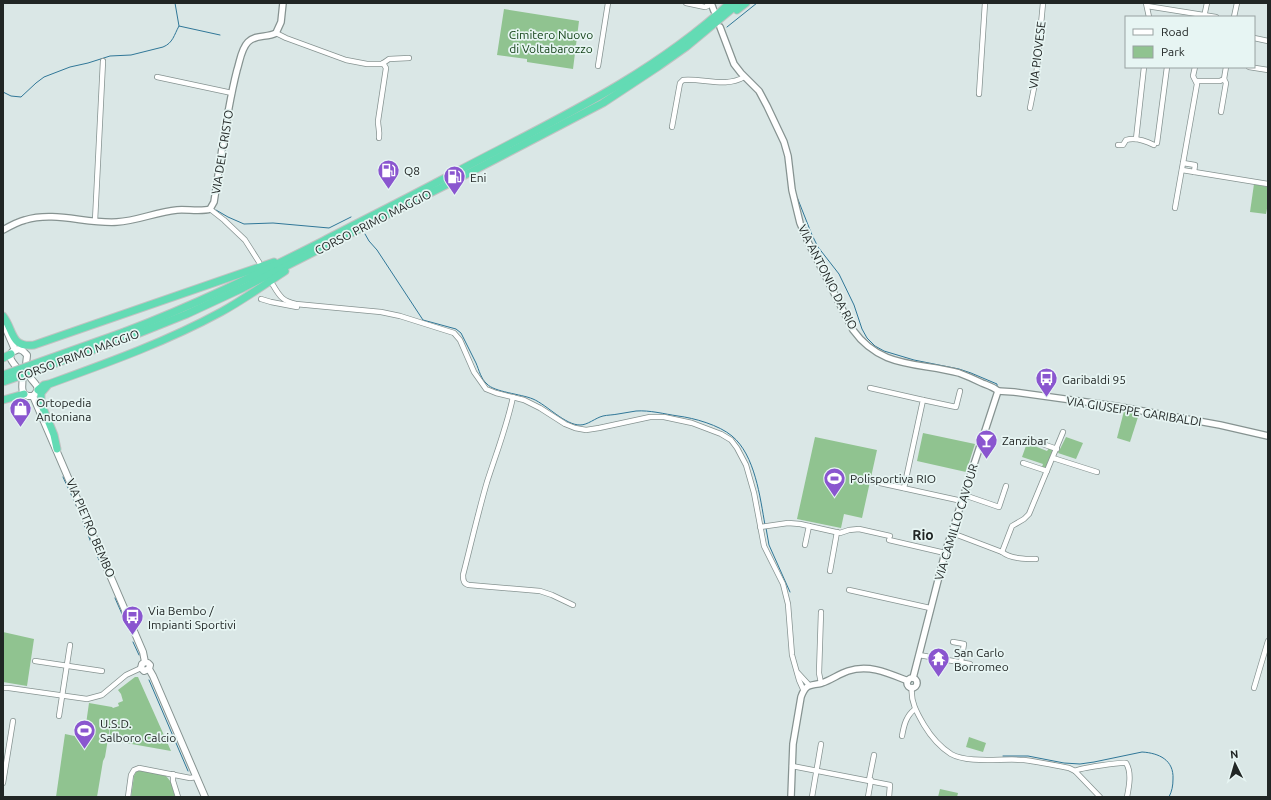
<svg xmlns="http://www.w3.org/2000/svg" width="1271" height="800" viewBox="0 0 1271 800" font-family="Ubuntu,sans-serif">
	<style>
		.green { fill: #90c390 }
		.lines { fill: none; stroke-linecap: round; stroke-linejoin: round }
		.stream { stroke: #307798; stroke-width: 1 }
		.minor-casing { stroke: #869391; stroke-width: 6 }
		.tertiary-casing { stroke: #869391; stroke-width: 8 }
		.secondary-casing { stroke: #869391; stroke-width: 8 }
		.trunk-casing { stroke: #c1c2c2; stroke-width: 9 }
		.minor { stroke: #fff; stroke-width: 4.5 }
		.tertiary { stroke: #fff; stroke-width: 5.5 }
		.secondary { stroke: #fff; stroke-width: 6 }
		.trunk { stroke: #63dbb4; stroke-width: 7 }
		.trunk-bridge-casing { stroke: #c1c2c2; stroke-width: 9; stroke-linecap: butt }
		.trunk-bridge { stroke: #63dbb4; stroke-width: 7 }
		.labels { text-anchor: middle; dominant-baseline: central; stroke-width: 3.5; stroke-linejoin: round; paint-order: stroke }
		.park-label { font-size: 12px; fill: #0e3d12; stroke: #e7f5f3 }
		.street-label { font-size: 12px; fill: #212625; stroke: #e7f5f3 }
		.poi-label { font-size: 12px; fill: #212625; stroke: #e7f5f3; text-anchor: start }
		.quarter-label { font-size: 14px; font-weight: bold; fill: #212625; stroke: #e7f5f3 }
	</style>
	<rect width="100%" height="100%" fill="#dae7e6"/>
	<g class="green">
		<path d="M504 9 579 21 573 69 527 62V59L497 55Z"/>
		<path d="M1254 184 1268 187V203L1266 214 1250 212Z"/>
		<path d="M1124 411 1139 414 1130 442 1117 438Z"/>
		<path d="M923 433 975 444 966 472 917 461Z"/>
		<path d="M815 437 877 450 862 518 844 514 841 528 797 519Z"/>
		<path d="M1066 437 1083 443 1076 459 1058 453Z"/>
		<path d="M1027 443 1047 451 1049 448 1053 450 1046 467H1042L1043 464 1022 457Z"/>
		<path d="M3 632 34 639 27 686 3 682Z"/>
		<path d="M135 677H138L171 751 109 740 111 721 105 757 103 761 97 797H56L65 734 84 738 89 703 112 707 113 708 119 706 118 703 123 701 121 694 118 690Z"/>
		<path d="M969 737 986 743 983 752 966 747Z"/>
		<path d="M141 770 166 776 171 782 175 797H131L134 776 136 772Z"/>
		<path d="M940 789 958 793 957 797H938Z"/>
	</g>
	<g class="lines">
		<g class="stream">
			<path d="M175 3 179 26"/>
			<path d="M727 27 757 3"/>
			<path d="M3 92 11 96 21 97 36 83 44 77 70 67 88 63 110 56 131 55 163 47C173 43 174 35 179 26L220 35"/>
			<path d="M797 197 812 235 818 247 839 274 854 305 862 329 867 338 875 346 884 351 914 360 959 369 971 373 997 384V387"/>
			<path d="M216 210 228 217 244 224 273 223 329 228 351 217"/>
			<path d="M1268 228V233"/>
			<path d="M365 234 369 241 377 250 423 320 456 329 461 333C466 343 471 353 476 363 479 370 481 379 487 384 494 392 521 394 533 399 547 405 565 425 580 425 588 425 595 418 603 416 607 415 613 415 618 414 624 413 630 412 636 411 650 410 664 414 678 416 694 418 719 425 732 436 755 455 760 497 765 525"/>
			<path d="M63 477 80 514"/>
			<path d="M83 522 92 545"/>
			<path d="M766 528 769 545 790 592"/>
			<path d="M94 548 99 560"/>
			<path d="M115 598 129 630"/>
			<path d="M133 642 139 655"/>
			<path d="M149 680 188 771"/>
			<path d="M1003 756H1028L1064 763 1080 764 1094 762 1142 752C1159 753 1174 760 1173 779 1173 786 1172 791 1169 797"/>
		</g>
		<defs>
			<g id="minor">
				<path d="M686 3 705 7 708 6 707 3"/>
				<path d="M1146 3 1149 17"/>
				<path d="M1147 6 1216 17"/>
				<path d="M1204 17 1207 3"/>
				<path d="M1234 17 1237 3"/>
				<path d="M276 33 286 38 346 60 367 64H382L389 59 409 58"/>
				<path d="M1254 38 1268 41"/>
				<path d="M598 66 608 3"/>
				<path d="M1249 67 1268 70"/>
				<path d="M157 77 232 93"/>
				<path d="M1196 81H1220L1224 79 1226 67"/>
				<path d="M979 94 985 3"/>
				<path d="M1030 108 1036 78 1043 3"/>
				<path d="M1221 112 1226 83 1224 79"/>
				<path d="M672 127 680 83 683 80C703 78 726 88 744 77"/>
				<path d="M379 138C380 130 378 128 378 121L386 68 383 63"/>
				<path d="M1136 139 1144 67"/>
				<path d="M1157 143 1167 67"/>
				<path d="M1118 145H1123L1126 140C1135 137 1146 141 1154 145"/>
				<path d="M1183 163 1195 165 1194 172"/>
				<path d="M1182 170 1268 184"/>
				<path d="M1175 208 1197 84 1193 76 1195 67"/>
				<path d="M210 209 224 220 245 240 259 262"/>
				<path d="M95 221 103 61"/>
				<path d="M273 285C280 297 283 301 296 304L381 312 400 316 454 333 460 340 474 372 486 389 496 393 524 400 540 408 565 424 575 428 586 430 599 428 650 417H664L692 423 721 434 731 440 737 448 746 465 754 493 764 546 783 584 788 604 792 655 799 680 803 689"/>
				<path d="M261 299 271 302 297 307"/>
				<path d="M870 388 923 400 904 488"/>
				<path d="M513 397C507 426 496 454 487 482 478 513 471 544 463 575 463 581 464 584 469 585L540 591 552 595 573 605"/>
				<path d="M923 400 956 407 960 391"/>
				<path d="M1028 439 1057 449"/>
				<path d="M1053 458 1097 472"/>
				<path d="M1023 463 1047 471"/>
				<path d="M871 481 962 501"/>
				<path d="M964 495 999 507 1006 486"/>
				<path d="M760 527 788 523 800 524 840 533 849 530 859 529 890 536"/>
				<path d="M952 533 1002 552C1011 559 1025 559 1036 559"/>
				<path d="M889 540 945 553"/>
				<path d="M805 545 809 526"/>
				<path d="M1002 552 1012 526 1024 519 1029 514 1063 432"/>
				<path d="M830 571 837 532"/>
				<path d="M849 590 930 608"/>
				<path d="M821 612 819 673 821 683"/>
				<path d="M953 642 964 644 961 662"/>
				<path d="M919 655 970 664"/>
				<path d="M35 661 102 671"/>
				<path d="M798 673 809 685"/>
				<path d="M912 687C910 701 917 713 924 725 930 735 940 747 951 754 969 764 1003 758 1024 760 1039 762 1054 765 1069 768L1075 771 1100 797"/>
				<path d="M3 688H9L87 699 102 695 126 675 141 668"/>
				<path d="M1254 688 1268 641"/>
				<path d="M59 716 70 645"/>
				<path d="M902 736C904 725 906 716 915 709"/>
				<path d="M792 766 890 785 889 797"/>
				<path d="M1075 771C1079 768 1122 762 1126 763 1132 772 1129 787 1127 797"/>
				<path d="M173 774V781L178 797"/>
				<path d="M869 780 874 755"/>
				<path d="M3 783 13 721"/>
				<path d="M128 797 131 775 134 770 139 768 190 778 196 777"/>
				<path d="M812 797 821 744"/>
				<path d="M868 797 871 780"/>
			</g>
			<g id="tertiary">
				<path d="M711 3 714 11"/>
				<path d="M720 27 734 64 741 73 759 91 767 106 784 142 788 156 792 190 800 223 808 242 853 330C881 369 918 362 959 373 967 376 974 379 982 383 987 385 994 387 998 391"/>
				<path d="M3 230C10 226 17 222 25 220 55 211 86 224 117 222 137 221 156 212 177 210 186 209 202 212 210 209L214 202C221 158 226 113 237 70 240 61 241 49 248 42 256 34 267 38 276 33L281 22 283 3"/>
				<path d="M998 391 1014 392 1115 406 1220 425 1268 436"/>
				<path d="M913 678 945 553 998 391"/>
				<circle cx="912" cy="683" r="5"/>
				<path d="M791 797 793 744 801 697C806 683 810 686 822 683 831 680 839 674 848 671 869 664 888 673 908 681"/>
			</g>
			<g id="secondary">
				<path d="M3 322 15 350"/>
				<path d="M19 349 23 351 27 355C27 359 25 364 27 368 27 371 29 375 30 377 34 384 43 387 33 396H28L24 394C20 388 24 382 22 376 19 368 12 364 10 357L12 352Z"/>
				<path d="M33 396 143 652 145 662 148 663 150 665 149 669 153 676 205 797"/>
				<path d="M145 662 142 664 141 668 144 671 149 669"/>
			</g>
			<g id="trunk">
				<path d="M737 10 746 3"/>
				<path d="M3 316C14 330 10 348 34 345L274 262"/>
				<path d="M124 332C193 306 258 274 323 241 367 218 412 196 456 172 551 122 650 77 730 3"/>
				<path d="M127 338 187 314 243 288 446 185 603 103 659 66 686 47 739 3"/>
				<path d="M3 358 11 354"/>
				<path d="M47 386 41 393V403L54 435 57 449"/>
				<path d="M38 390 44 385 49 384C107 363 166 342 221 312 243 300 264 285 285 271"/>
				<path d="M3 400 24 394"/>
			</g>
		</defs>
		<use href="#minor" class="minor-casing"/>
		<use href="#tertiary" class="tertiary-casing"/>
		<use href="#secondary" class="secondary-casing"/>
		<use href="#trunk" class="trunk-casing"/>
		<use href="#minor" class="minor"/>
		<use href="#tertiary" class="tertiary"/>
		<use href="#secondary" class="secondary"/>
		<use href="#trunk" class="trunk"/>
		<defs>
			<g id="trunk-bridge">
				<path d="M3 375 124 332"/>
				<path d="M3 382 127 338"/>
			</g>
		</defs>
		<use href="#trunk-bridge" class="trunk-bridge-casing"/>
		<use href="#trunk-bridge" class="trunk-bridge"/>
	</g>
	<defs>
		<symbol id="fuel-pin" viewBox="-11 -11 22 30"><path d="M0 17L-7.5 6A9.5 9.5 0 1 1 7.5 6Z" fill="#8a56cf" stroke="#e7f5f3"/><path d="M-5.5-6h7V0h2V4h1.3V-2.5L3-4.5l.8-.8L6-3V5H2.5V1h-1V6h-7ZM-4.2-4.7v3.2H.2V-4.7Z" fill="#fff"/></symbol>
		<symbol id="bus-pin" viewBox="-11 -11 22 30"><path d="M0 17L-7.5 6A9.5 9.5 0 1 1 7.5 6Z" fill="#8a56cf" stroke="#e7f5f3"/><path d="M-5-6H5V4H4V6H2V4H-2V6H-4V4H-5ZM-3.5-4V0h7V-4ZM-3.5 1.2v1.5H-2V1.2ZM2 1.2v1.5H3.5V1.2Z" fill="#fff"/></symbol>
		<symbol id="shop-pin" viewBox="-11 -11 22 30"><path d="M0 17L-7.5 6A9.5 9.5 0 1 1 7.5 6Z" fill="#8a56cf" stroke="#e7f5f3"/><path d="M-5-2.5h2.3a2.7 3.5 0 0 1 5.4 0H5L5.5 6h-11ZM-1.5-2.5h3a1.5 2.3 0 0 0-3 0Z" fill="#fff"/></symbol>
		<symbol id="bar-pin" viewBox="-11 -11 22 30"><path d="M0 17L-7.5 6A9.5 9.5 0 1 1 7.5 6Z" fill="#8a56cf" stroke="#e7f5f3"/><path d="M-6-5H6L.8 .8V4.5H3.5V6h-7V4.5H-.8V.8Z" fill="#fff"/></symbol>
		<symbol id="stadium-pin" viewBox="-11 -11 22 30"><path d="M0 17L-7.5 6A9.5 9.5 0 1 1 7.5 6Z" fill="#8a56cf" stroke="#e7f5f3"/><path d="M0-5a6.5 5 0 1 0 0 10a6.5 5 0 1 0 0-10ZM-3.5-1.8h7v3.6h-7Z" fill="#fff"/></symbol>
		<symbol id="temple-pin" viewBox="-11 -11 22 30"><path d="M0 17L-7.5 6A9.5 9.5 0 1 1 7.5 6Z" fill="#8a56cf" stroke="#e7f5f3"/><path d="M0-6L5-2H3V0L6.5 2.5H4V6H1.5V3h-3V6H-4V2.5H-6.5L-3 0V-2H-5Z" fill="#fff"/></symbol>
	</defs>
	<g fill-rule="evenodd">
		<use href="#fuel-pin" x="376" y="158" width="25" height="34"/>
		<use href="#fuel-pin" x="442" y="164" width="25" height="34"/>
		<use href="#bus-pin" x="1034" y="366" width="25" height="34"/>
		<use href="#shop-pin" x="8" y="396" width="25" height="34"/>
		<use href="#bar-pin" x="974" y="428" width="25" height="34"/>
		<use href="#stadium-pin" x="822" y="466" width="25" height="34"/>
		<use href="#bus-pin" x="120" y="604" width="25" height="34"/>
		<use href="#temple-pin" x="926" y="646" width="25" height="34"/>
		<use href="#stadium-pin" x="72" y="718" width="25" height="34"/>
	</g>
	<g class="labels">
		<g class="park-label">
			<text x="551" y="34">Cimitero Nuovo<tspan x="551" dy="14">di Voltabarozzo</tspan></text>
		</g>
		<g class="street-label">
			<text transform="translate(1037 55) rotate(-83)">VIA PIOVESE</text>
			<text transform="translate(222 152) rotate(-81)">VIA DEL CRISTO</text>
			<text transform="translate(373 222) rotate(-27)">CORSO PRIMO MAGGIO</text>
			<text transform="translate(828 277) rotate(63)">VIA ANTONIO DA RIO</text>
			<text transform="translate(78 355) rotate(-20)">CORSO PRIMO MAGGIO</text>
			<text transform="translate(1134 411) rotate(9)">VIA GIUSEPPE GARIBALDI</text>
			<text transform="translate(956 522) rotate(-73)">VIA CAMILLO CAVOUR</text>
			<text transform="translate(91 528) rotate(67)">VIA PIETRO BEMBO</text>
		</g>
		<g class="poi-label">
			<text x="404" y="170">Q8</text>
			<text x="470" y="177">Eni</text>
			<text x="1062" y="379">Garibaldi 95</text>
			<text x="36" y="402">Ortopedia<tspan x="36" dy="14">Antoniana</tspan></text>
			<text x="1002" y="440">Zanzibar</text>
			<text x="850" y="478">Polisportiva RIO</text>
			<text x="148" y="610">Via Bembo /<tspan x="148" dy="14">Impianti Sportivi</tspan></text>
			<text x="954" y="652">San Carlo<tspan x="954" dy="14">Borromeo</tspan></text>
			<text x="100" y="723">U.S.D.<tspan x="100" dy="14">Salboro Calcio</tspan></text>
		</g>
		<g class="quarter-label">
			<text x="923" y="535">Rio</text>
		</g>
	</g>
	<rect width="1271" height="800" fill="none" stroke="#212625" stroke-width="8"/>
	<rect x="1125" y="16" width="130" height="52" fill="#e7f5f3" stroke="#98a2a1"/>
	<rect x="1133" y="29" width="20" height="6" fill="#ffffff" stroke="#98a2a1"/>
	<text x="1161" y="36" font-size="12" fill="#212625">Road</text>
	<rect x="1133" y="46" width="20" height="12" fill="#90c390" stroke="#98a2a1"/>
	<text x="1161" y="56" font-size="12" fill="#212625">Park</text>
	<g transform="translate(1235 764) rotate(355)" stroke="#e7f5f3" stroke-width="3" paint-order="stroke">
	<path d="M0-3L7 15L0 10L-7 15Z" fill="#212625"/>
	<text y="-6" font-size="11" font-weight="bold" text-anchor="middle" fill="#212625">N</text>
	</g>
</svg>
